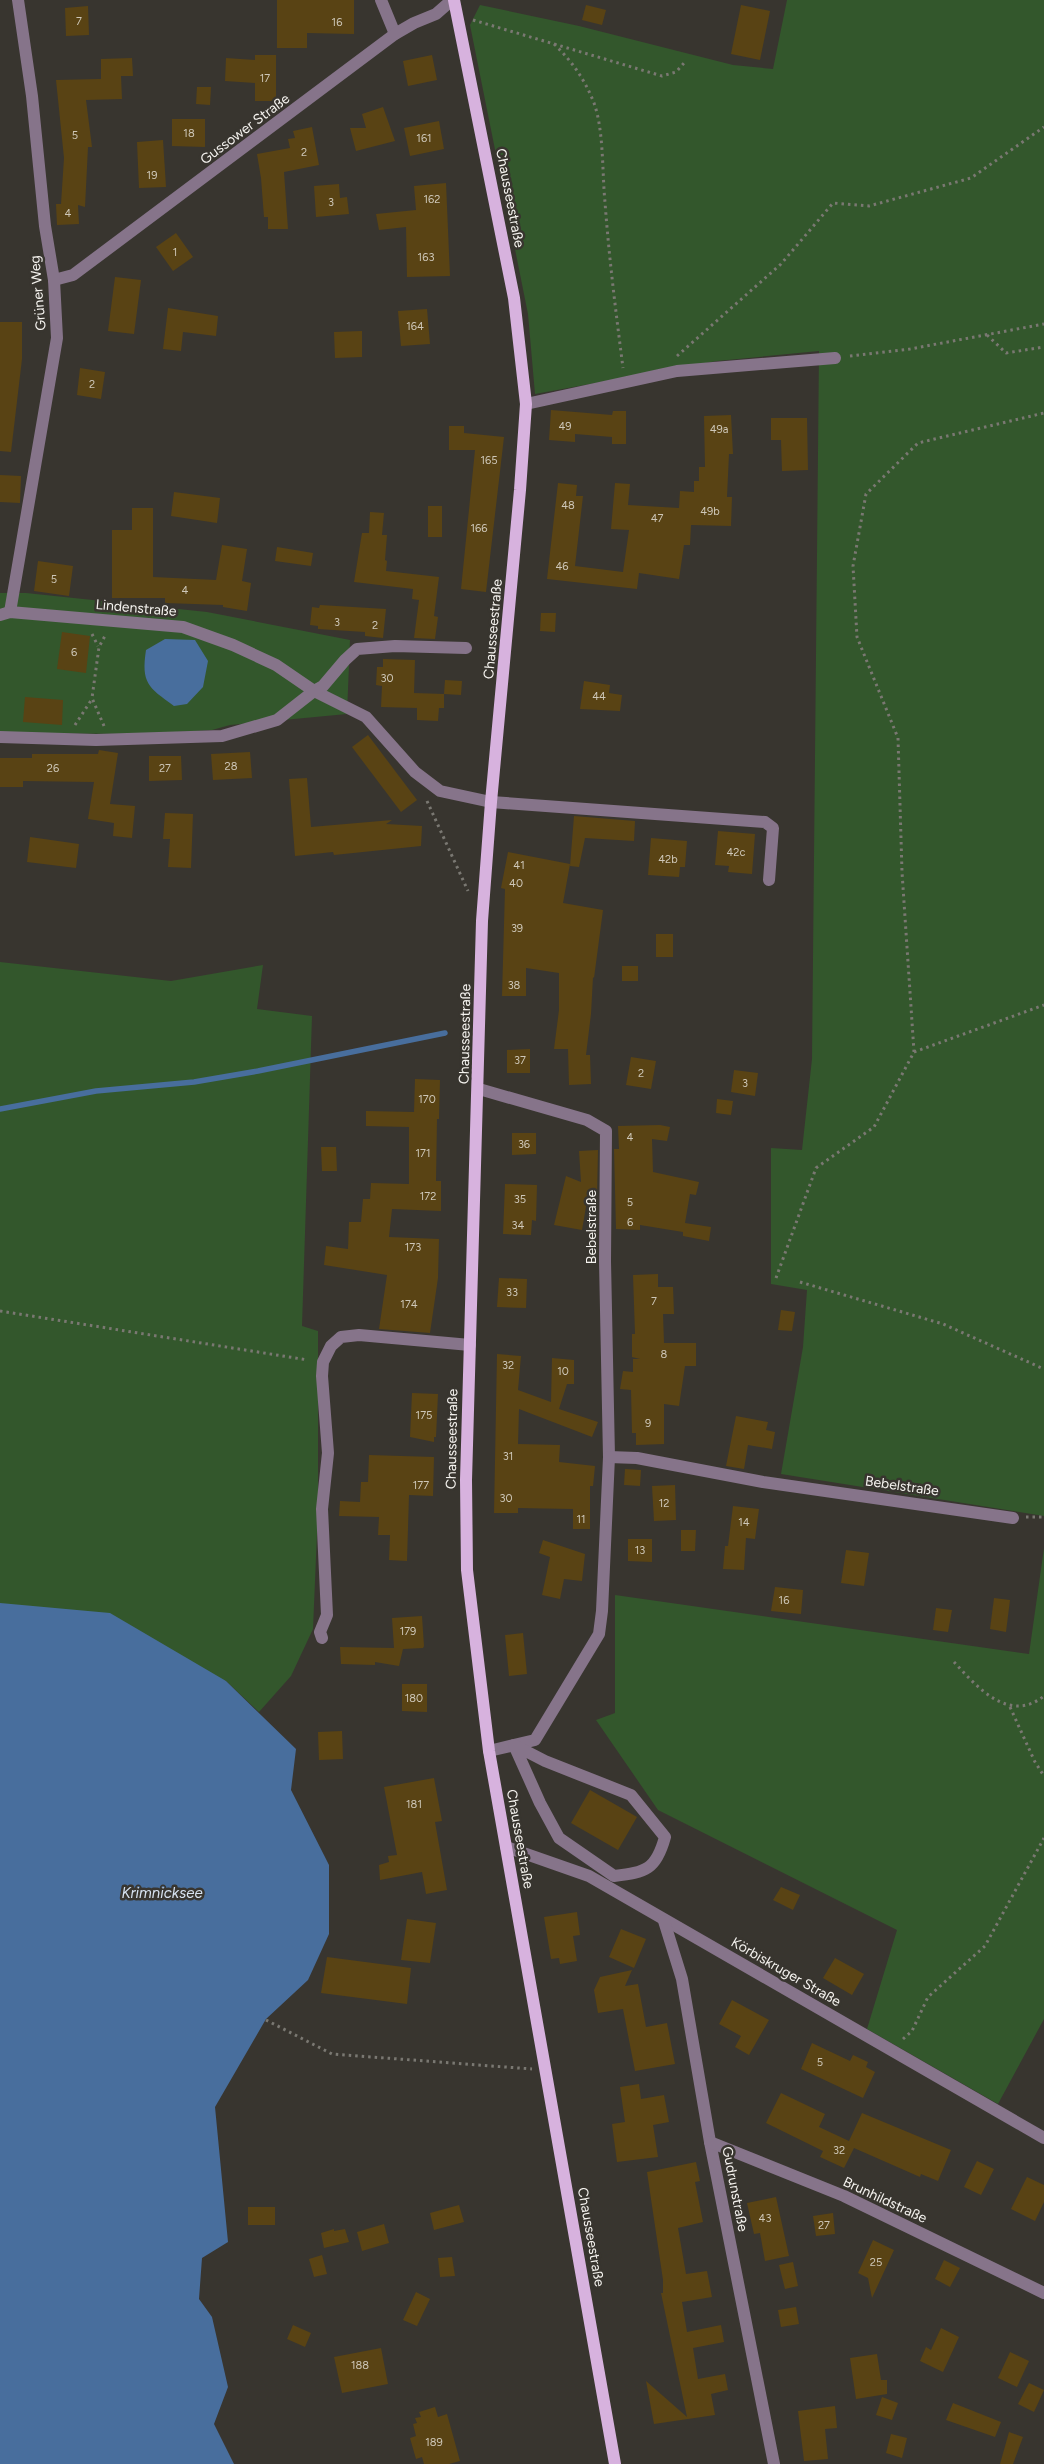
<svg xmlns="http://www.w3.org/2000/svg" width="1044" height="2464" viewBox="0 0 1044 2464" font-family="Figtree,sans-serif">
	<style>
		.green { fill: #33572c }
		.water { fill: #486e9d }
		.lines { fill: none; stroke-linecap: round; stroke-linejoin: round }
		.stream { stroke: #486e9d; stroke-width: 5.5 }
		.building { fill: #594314 }
		.path { stroke: #7a7872; stroke-width: 3; stroke-dasharray: 2.5 4; stroke-linecap: butt }
		.minor { stroke: #86748a; stroke-width: 12 }
		.major { stroke: #d7b2de; stroke-width: 12 }
		.labels { text-anchor: middle; dominant-baseline: central; stroke-width: 5; stroke-linejoin: round; paint-order: stroke }
		.number-label { font-size: 11px; fill: #cec7b8 }
		.street-label { font-size: 14px; fill: #f5f3ef; stroke: #38352f }
		.water-label { font-size: 15px; font-style: italic; fill: #d7e3f1; stroke: #38352f }
	</style>
	<rect width="100%" height="100%" fill="#38352f"/>
	<g class="green">
		<path d="M787 0H1044V1516L781 1474 803 1347 807 1290 771 1284V1148L802 1150 812 1059 819 351 717 361 535 394 528 314 470 25 480 5 579 26 733 65 773 69Z"/>
		<path d="M0 593H26L207 612 350 640 347 714 230 725 212 730 142 734 0 733Z"/>
		<path d="M0 962 171 981 263 965 257 1009 312 1016 302 1326 318 1331V1509L313 1629 291 1676 259 1712 226 1681 0 1603Z"/>
		<path d="M1044 1548V2019L998 2104 867 2029 897 1930 658 1810 596 1720 615 1713V1595L1029 1654Z"/>
	</g>
	<g class="water">
		<path d="M165 639 195 640 208 661 203 687 187 704 174 706C148 687 141 683 146 650Z"/>
		<path d="M0 1603 110 1613 226 1681 296 1749 291 1790 329 1865V1934L308 1980 266 2019 215 2107 228 2242 202 2258 199 2299 212 2317 228 2387 214 2424 234 2464H0Z"/>
	</g>
	<g class="lines">
		<path class="stream" d="M0 1109 96 1091 194 1082 258 1071 445 1033"/>
	</g>
	<g class="building">
		<path d="M277 0H354V34L307 33V48H277Z"/>
		<path d="M586 5 606 10 602 25 582 20Z"/>
		<path d="M741 5 770 11 760 60 731 54Z"/>
		<path d="M88 6 89 35 66 36 65 8Z"/>
		<path d="M255 55H276V101H255V83L225 81 226 58 255 60Z"/>
		<path d="M432 55 437 80 408 86 403 61Z"/>
		<path d="M132 58 133 76H121L122 99 86 100 92 147H88L85 207 78 205 79 224 57 225 56 204H61L64 158 56 80 101 79V59Z"/>
		<path d="M197 87H211L210 105 196 104Z"/>
		<path d="M383 107 395 141 356 151 350 128H366L362 114Z"/>
		<path d="M172 119H205V147L172 146Z"/>
		<path d="M439 121 444 149 410 156 404 128Z"/>
		<path d="M312 127 319 165 284 172 288 229H268V217H264L261 178 257 154 290 148 288 139 295 138 293 131Z"/>
		<path d="M163 140 166 187 139 188 137 142Z"/>
		<path d="M446 183 450 276 407 277 406 227 379 230 376 214 416 210 414 186Z"/>
		<path d="M339 184 340 198 347 197 349 214 316 217 314 186Z"/>
		<path d="M176 233 193 257 173 271 156 247Z"/>
		<path d="M115 277 141 280 134 334 108 331Z"/>
		<path d="M168 308 218 316 216 336 183 332 181 351 163 349Z"/>
		<path d="M427 309 430 344 401 346 398 311Z"/>
		<path d="M0 322H22V359L11 452 0 451Z"/>
		<path d="M362 331V357L335 358 334 332Z"/>
		<path d="M80 368 105 372 101 399 77 395Z"/>
		<path d="M551 410 612 415 613 411H626V444H612V437L575 434V442L549 440Z"/>
		<path d="M731 415 733 454H729L727 497H732L731 526 691 525 690 545H684L679 579 639 573 637 589 547 579 558 483 577 485 576 496H583L575 566 623 572 629 530 611 529 615 483 630 484 628 505 679 508 680 491 694 492V481H699V467H705L704 416Z"/>
		<path d="M771 418H807L808 470 782 471 781 440H771Z"/>
		<path d="M449 426H464V433L504 437 486 592 461 589 475 450H449Z"/>
		<path d="M0 475 21 476 20 503 0 502Z"/>
		<path d="M174 492 220 498 217 523 171 516Z"/>
		<rect x="428" y="506" width="14" height="31"/>
		<path d="M132 508H153V577L216 580 222 545 247 549 242 581 251 583 247 611 223 607V605L165 603V598H112V530H132Z"/>
		<path d="M370 512 384 513 382 535H387L385 560 387 561 386 571 439 577 434 616 438 617 435 639 414 638 419 600 412 599 413 589 354 582 362 533H369Z"/>
		<path d="M277 547 313 553 311 566 275 561Z"/>
		<path d="M38 561 73 566 69 596 34 591Z"/>
		<path d="M320 605 386 609 383 638 365 636V632L318 629V626L310 625 312 607 319 608Z"/>
		<path d="M541 613H556L555 632 540 631Z"/>
		<path d="M62 632 90 636 86 673 57 669Z"/>
		<path d="M383 659 415 660 414 693 444 694V708H439L438 721 417 720V708L381 707 382 686 376 685 377 667H383Z"/>
		<path d="M445 680 462 681 461 695 444 694Z"/>
		<path d="M584 681 610 685 609 693 622 695 620 711 580 709Z"/>
		<path d="M25 697 63 700 62 725 23 722Z"/>
		<path d="M368 735 417 800 401 812 352 747Z"/>
		<path d="M99 750 118 753 110 804 135 806 132 838 113 836 114 823 88 819 94 782 23 781V787H0V758H32V754H98Z"/>
		<path d="M250 752 252 778 213 780 211 754Z"/>
		<path d="M149 756H181L182 780 149 781Z"/>
		<path d="M307 778 311 827 392 820 386 824 422 826 421 846 334 855 333 852 295 856 289 779Z"/>
		<path d="M165 813 193 814 191 868 168 867 170 839H163Z"/>
		<path d="M574 816 635 821 634 841 585 838 579 867 570 866Z"/>
		<path d="M718 831 755 834 752 874 728 872 729 866 715 865Z"/>
		<path d="M30 837 79 844 76 868 27 862Z"/>
		<path d="M651 838 687 841 685 867H680L679 877 648 875Z"/>
		<path d="M508 852 570 864 563 903 603 910 594 978 593 977 591 1014 586 1055H590L591 1084 569 1085 568 1049H554L559 1010V973L526 968V996H502L505 889 501 888Z"/>
		<rect x="656" y="934" width="17" height="23"/>
		<rect x="622" y="966" width="16" height="15"/>
		<path d="M530 1049V1073H507V1050Z"/>
		<path d="M631 1057 656 1061 651 1089 626 1085Z"/>
		<path d="M734 1070 758 1073 755 1096 731 1092Z"/>
		<path d="M415 1079 440 1080 439 1119H437L436 1181H441V1211L392 1209 389 1237 439 1239 438 1278 430 1333 379 1329 387 1275 324 1265 326 1246 348 1249 349 1222H361L363 1199H370L371 1183 409 1184V1127L366 1126V1111L414 1112Z"/>
		<path d="M717 1099 733 1101 731 1115 716 1113Z"/>
		<path d="M660 1125 670 1127 667 1141 652 1139 653 1172 699 1182 696 1195 690 1194 685 1223 711 1227 709 1241 683 1236V1232L640 1225V1230L616 1229 614 1149H619L618 1126Z"/>
		<path d="M512 1133H536V1154L512 1155Z"/>
		<path d="M321 1147H336L337 1171H322Z"/>
		<path d="M598 1150 597 1198 588 1195 582 1230 554 1225 566 1176 581 1182 579 1151Z"/>
		<path d="M505 1184 537 1185 536 1221 532 1220 531 1235 503 1234Z"/>
		<path d="M658 1274V1287H673L674 1314H663L664 1343H696V1366H685L679 1406 664 1404V1444L636 1445V1433H632L631 1390 620 1389 623 1371 633 1372V1359H640L632 1357V1334H635L633 1275Z"/>
		<path d="M499 1278 527 1279 526 1308 497 1307Z"/>
		<path d="M781 1310 795 1312 792 1331 778 1330Z"/>
		<path d="M497 1354 521 1356 518 1390 551 1402 552 1358 574 1360V1384H567L559 1409 598 1422 592 1437 519 1409 518 1444 560 1445 559 1462 595 1466 593 1486H590V1529H573V1509L518 1508V1513H494Z"/>
		<path d="M412 1393 438 1394 436 1437H434V1442L410 1437Z"/>
		<path d="M736 1416 768 1422 766 1430 775 1432 772 1449 748 1445 744 1469 726 1466Z"/>
		<path d="M369 1455 434 1457 433 1496 409 1495 407 1561 389 1560 390 1535H378L379 1517 339 1516 340 1501 360 1502 361 1482H368Z"/>
		<path d="M625 1469 641 1470 640 1486 624 1485Z"/>
		<path d="M675 1485 676 1520 654 1521 652 1486Z"/>
		<path d="M733 1506 759 1509 755 1539 746 1538 744 1570 723 1569 725 1546H728Z"/>
		<path d="M681 1530H696L695 1551H681Z"/>
		<path d="M628 1539H652V1562L628 1561Z"/>
		<path d="M543 1540 585 1554 582 1581 564 1579 560 1599 542 1595 550 1557 539 1553Z"/>
		<path d="M846 1550 869 1553 864 1586 841 1583Z"/>
		<path d="M775 1587 803 1590 801 1614 771 1611Z"/>
		<path d="M994 1598 1010 1600 1006 1632 990 1629Z"/>
		<path d="M936 1608 952 1610 948 1632 933 1630Z"/>
		<path d="M422 1616 424 1646 423 1648 403 1649 399 1666 375 1662V1665L341 1664 340 1647 394 1648 392 1618Z"/>
		<path d="M523 1633 527 1674 509 1676 505 1635Z"/>
		<path d="M402 1684H427V1712L402 1711Z"/>
		<path d="M342 1731 343 1759 319 1760 318 1732Z"/>
		<path d="M434 1778 442 1821 435 1822 447 1890 426 1894 422 1872 380 1880 379 1865 389 1862 388 1856 397 1855 384 1787Z"/>
		<path d="M590 1790 637 1817 618 1850 571 1823Z"/>
		<path d="M781 1887 800 1895 793 1910 773 1900Z"/>
		<path d="M577 1912 580 1935 573 1936 577 1961 560 1964 559 1958 551 1959 544 1917Z"/>
		<path d="M407 1919 436 1923 430 1963 401 1960Z"/>
		<path d="M621 1929 646 1939 634 1968 609 1957Z"/>
		<path d="M327 1957 411 1968 407 2004 321 1993Z"/>
		<path d="M835 1958 864 1974 852 1995 823 1978Z"/>
		<path d="M632 1970 625 1986 638 1984 646 2027 667 2023 675 2064 635 2071 623 2009 598 2013 594 1990 600 1977Z"/>
		<path d="M732 2000 769 2020 749 2055 735 2047 741 2036 719 2024Z"/>
		<path d="M812 2043 850 2061 853 2055 868 2062 866 2067 875 2072 863 2098 801 2069Z"/>
		<path d="M639 2084 641 2099 664 2095 669 2122 653 2125 658 2157 617 2162 612 2124 625 2122 620 2087Z"/>
		<path d="M781 2093 825 2114 819 2127 849 2141 862 2113 951 2150 938 2181 921 2174 920 2177 854 2148 844 2168 820 2157 823 2151 766 2123Z"/>
		<path d="M977 2161 994 2169 981 2195 964 2187Z"/>
		<path d="M696 2162 700 2181 695 2182 703 2222 678 2228 686 2274 707 2271 712 2297 682 2302 687 2332 721 2325 724 2342 693 2348 698 2379 725 2374 728 2390 711 2394 715 2415 654 2424 646 2381 687 2417 661 2293H663V2280L647 2172Z"/>
		<path d="M1027 2177 1044 2185V2202L1035 2221 1011 2209Z"/>
		<path d="M776 2197 789 2256 765 2261 760 2233 754 2234 747 2203Z"/>
		<path d="M459 2205 464 2222 434 2230 430 2213Z"/>
		<rect x="248" y="2207" width="27" height="18"/>
		<path d="M833 2213 835 2234 816 2236 813 2216Z"/>
		<path d="M384 2224 389 2243 362 2251 357 2232Z"/>
		<path d="M334 2229V2231L345 2229 349 2242 324 2248 321 2233Z"/>
		<path d="M873 2240 894 2250 872 2298 868 2278 858 2273Z"/>
		<path d="M322 2255 327 2274 314 2277 309 2259Z"/>
		<path d="M452 2257 455 2276 440 2277 438 2258Z"/>
		<path d="M944 2260 960 2268 950 2287 935 2279Z"/>
		<path d="M793 2262 798 2286 785 2289 779 2265Z"/>
		<path d="M416 2292 430 2299 417 2326 403 2320Z"/>
		<path d="M796 2307 799 2324 781 2327 778 2310Z"/>
		<path d="M293 2325 311 2333 305 2347 287 2339Z"/>
		<path d="M941 2328 959 2337 943 2372 920 2361 926 2347 931 2350Z"/>
		<path d="M381 2348 388 2384 342 2393 334 2357Z"/>
		<path d="M1010 2352 1029 2361 1017 2387 998 2378Z"/>
		<path d="M877 2354 881 2380H887V2394L856 2399 850 2358Z"/>
		<path d="M1029 2383 1044 2390 1034 2412 1018 2404Z"/>
		<path d="M882 2397 898 2403 892 2420 876 2415Z"/>
		<path d="M953 2403 1001 2422 995 2437 946 2420Z"/>
		<path d="M835 2406 837 2428 825 2429 828 2459 804 2461 798 2411Z"/>
		<path d="M435 2407 438 2417 447 2414 460 2461 449 2464H424L422 2457 416 2459 410 2438 416 2436 413 2424 417 2423 415 2418 421 2417 419 2412Z"/>
		<path d="M1009 2432 1023 2437 1013 2464H1000Z"/>
		<path d="M891 2434 907 2438 902 2458 886 2453Z"/>
	</g>
	<g class="lines">
		<g class="path">
			<path d="M473 20 662 76 676 72 684 63"/>
			<path d="M554 44C572 61 585 80 594 103 604 131 602 172 605 202 609 258 616 313 623 368"/>
			<path d="M987 335 1006 353 1044 347"/>
			<path d="M677 356 781 264 833 203 869 206 971 178 1044 127"/>
			<path d="M850 356 910 349 1044 324"/>
			<path d="M92 634 98 646"/>
			<path d="M75 725 92 699"/>
			<path d="M104 726 92 698 99 647 106 634"/>
			<path d="M427 801 468 891"/>
			<path d="M914 1052 1044 1005"/>
			<path d="M776 1278 816 1168 874 1127 914 1052 902 872 898 738 857 637 853 566 866 494 918 443 1044 413"/>
			<path d="M800 1282 943 1324 1044 1369"/>
			<path d="M0 1311 308 1360"/>
			<path d="M1026 1517H1044"/>
			<path d="M954 1662C977 1687 1009 1724 1044 1696"/>
			<path d="M1010 1707 1035 1762 1044 1776"/>
			<path d="M266 2020 332 2054 532 2069"/>
			<path d="M903 2039 912 2031 928 1997 985 1946 1044 1838"/>
		</g>
		<g class="minor">
			<path d="M381 0 395 34"/>
			<path d="M54 280 73 275 395 34 414 23 436 14 452 0"/>
			<path d="M526 404 677 371 835 358"/>
			<path d="M10 612 57 338 54 280 45 226 32 96 18 0"/>
			<path d="M0 615 10 612 183 627 233 645 276 665 314 691 366 717 415 772 440 791 491 802 765 822 773 828 769 880"/>
			<path d="M0 737 96 740 222 736 277 720 314 691 323 686 345 660 357 649 395 646 466 648"/>
			<path d="M479 1089 587 1120 606 1131 605 1261 609 1457 602 1611 599 1634 535 1740 489 1751"/>
			<path d="M609 1457 637 1458 763 1482 1013 1518"/>
			<path d="M322 1638 320 1632 327 1615 322 1509 328 1453 322 1376 323 1362 331 1346 341 1337 359 1335 470 1345"/>
			<path d="M514 1745 545 1761 631 1795 665 1837C656 1870 646 1872 614 1876L559 1838 540 1803Z"/>
			<path d="M506 1847 589 1876 1044 2138"/>
			<path d="M664 1921 682 1979 710 2142 774 2464"/>
			<path d="M710 2142 844 2196 1044 2293"/>
		</g>
		<path class="major" d="M454 0 514 298 526 404 520 490 491 802 482 921 466 1480 467 1570 489 1751 615 2464"/>
	</g>
	<g class="labels">
		<g class="number-label">
			<text x="79" y="21">7</text>
			<text x="337" y="22">16</text>
			<text x="265" y="78">17</text>
			<text x="189" y="133">18</text>
			<text x="75" y="135">5</text>
			<text x="424" y="138">161</text>
			<text x="304" y="152">2</text>
			<text x="152" y="175">19</text>
			<text x="432" y="199">162</text>
			<text x="331" y="202">3</text>
			<text x="68" y="213">4</text>
			<text x="175" y="252">1</text>
			<text x="426" y="257">163</text>
			<text x="415" y="326">164</text>
			<text x="92" y="384">2</text>
			<text x="565" y="426">49</text>
			<text x="719" y="429">49a</text>
			<text x="489" y="460">165</text>
			<text x="568" y="505">48</text>
			<text x="710" y="511">49b</text>
			<text x="657" y="518">47</text>
			<text x="479" y="528">166</text>
			<text x="562" y="566">46</text>
			<text x="54" y="579">5</text>
			<text x="185" y="590">4</text>
			<text x="337" y="622">3</text>
			<text x="375" y="625">2</text>
			<text x="74" y="652">6</text>
			<text x="387" y="678">30</text>
			<text x="599" y="696">44</text>
			<text x="231" y="766">28</text>
			<text x="53" y="768">26</text>
			<text x="165" y="768">27</text>
			<text x="736" y="852">42c</text>
			<text x="668" y="859">42b</text>
			<text x="519" y="865">41</text>
			<text x="516" y="883">40</text>
			<text x="517" y="928">39</text>
			<text x="514" y="985">38</text>
			<text x="520" y="1060">37</text>
			<text x="641" y="1073">2</text>
			<text x="745" y="1083">3</text>
			<text x="427" y="1099">170</text>
			<text x="630" y="1137">4</text>
			<text x="524" y="1144">36</text>
			<text x="423" y="1153">171</text>
			<text x="428" y="1196">172</text>
			<text x="520" y="1199">35</text>
			<text x="630" y="1202">5</text>
			<text x="630" y="1222">6</text>
			<text x="518" y="1225">34</text>
			<text x="413" y="1247">173</text>
			<text x="512" y="1292">33</text>
			<text x="654" y="1301">7</text>
			<text x="409" y="1304">174</text>
			<text x="664" y="1354">8</text>
			<text x="508" y="1365">32</text>
			<text x="563" y="1371">10</text>
			<text x="424" y="1415">175</text>
			<text x="648" y="1423">9</text>
			<text x="508" y="1456">31</text>
			<text x="421" y="1485">177</text>
			<text x="506" y="1498">30</text>
			<text x="664" y="1503">12</text>
			<text x="581" y="1519">11</text>
			<text x="744" y="1522">14</text>
			<text x="640" y="1550">13</text>
			<text x="784" y="1600">16</text>
			<text x="408" y="1631">179</text>
			<text x="414" y="1698">180</text>
			<text x="414" y="1804">181</text>
			<text x="820" y="2062">5</text>
			<text x="839" y="2150">32</text>
			<text x="765" y="2218">43</text>
			<text x="824" y="2225">27</text>
			<text x="876" y="2262">25</text>
			<text x="360" y="2365">188</text>
			<text x="434" y="2442">189</text>
		</g>
		<g class="street-label">
			<text transform="translate(245 129) rotate(-37)">Gussower Straße</text>
			<text transform="translate(510 198) rotate(79)">Chausseestraße</text>
			<text transform="translate(38 293) rotate(-95)">Grüner Weg</text>
			<text transform="translate(136 608) rotate(5)">Lindenstraße</text>
			<text transform="translate(493 629) rotate(-85)">Chausseestraße</text>
			<text transform="translate(465 1034) rotate(-89)">Chausseestraße</text>
			<text transform="translate(591 1227) rotate(-90)">Bebelstraße</text>
			<text transform="translate(452 1439) rotate(-89)">Chausseestraße</text>
			<text transform="translate(902 1486) rotate(8)">Bebelstraße</text>
			<text transform="translate(520 1839) rotate(80)">Chausseestraße</text>
			<text transform="translate(786 1972) rotate(30)">Körbiskruger Straße</text>
			<text transform="translate(735 2189) rotate(79)">Gudrunstraße</text>
			<text transform="translate(885 2200) rotate(25)">Brunhildstraße</text>
			<text transform="translate(591 2237) rotate(80)">Chausseestraße</text>
		</g>
		<g class="water-label">
			<text x="162" y="1893">Krimnicksee</text>
		</g>
	</g>
</svg>
